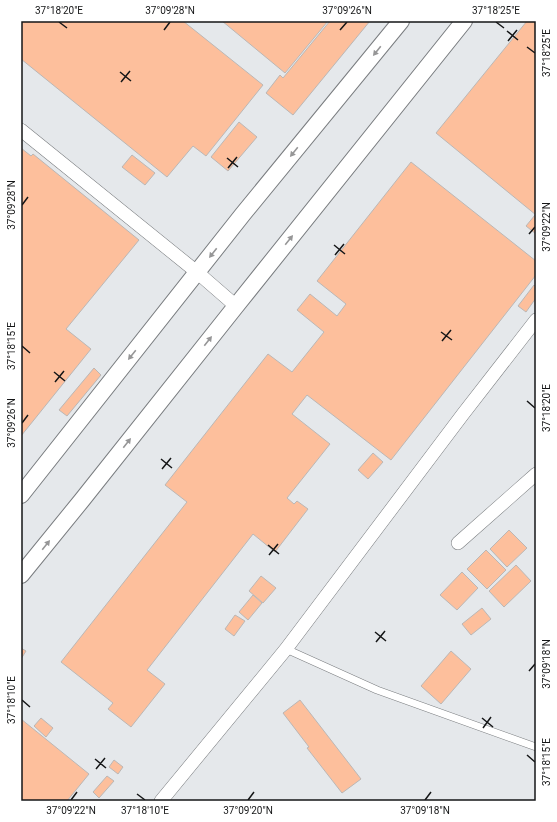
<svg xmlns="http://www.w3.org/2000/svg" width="557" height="822" viewBox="0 0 557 822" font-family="Roboto,sans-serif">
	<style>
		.building { fill: #fdbf9c; stroke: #bbb7b5 }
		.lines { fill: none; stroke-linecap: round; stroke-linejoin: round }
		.service-casing { stroke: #797c7f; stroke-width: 8 }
		.minor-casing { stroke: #797c7f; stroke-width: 14 }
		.tertiary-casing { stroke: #797c7f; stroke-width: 18 }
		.service { stroke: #fff; stroke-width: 7 }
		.minor { stroke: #fff; stroke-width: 13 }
		.tertiary { stroke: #fff; stroke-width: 16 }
		.oneway { fill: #969697 }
		.ticks { fill: none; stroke: #151617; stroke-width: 1.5 }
		.neatline { fill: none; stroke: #151617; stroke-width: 1.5 }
		.ticks-label { font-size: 10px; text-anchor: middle; fill: #151617 }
	</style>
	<rect width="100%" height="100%" fill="#e5e8eb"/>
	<g class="building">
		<path d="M21 21H183L263 85 206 156 193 146 167 177 21 59Z"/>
		<path d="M222 21H328L285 73Z"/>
		<path d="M330 21H370L293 115 266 93 280 75 283 78Z"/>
		<path d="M527 21H536V215L436 133Z"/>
		<path d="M239 122 257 137 228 171 211 157Z"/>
		<path d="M21 148 31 156 33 154 139 240 66 329 91 349 21 436Z"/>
		<path d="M132 155 155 173 145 185 122 167Z"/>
		<path d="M411 162 536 261V275L391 460 307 395 292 414 330 444 287 498 294 504 297 501 308 509 275 552 253 534 147 670 165 684 131 727 108 709 113 703 61 662 187 502 165 485 268 354 292 372 324 332 297 310 310 294 337 316 346 304 317 281Z"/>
		<path d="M535 215 536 216V234L526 226Z"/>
		<path d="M534 285 536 287V298L526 312 518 306Z"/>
		<path d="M94 368 101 375 67 416 59 410Z"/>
		<path d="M373 453 383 462 368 479 358 470Z"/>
		<path d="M509 530 527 548 507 567 490 549Z"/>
		<path d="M486 550 506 570 487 589 467 569Z"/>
		<path d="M516 565 531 581 504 607 489 591Z"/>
		<path d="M462 572 478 588 457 610 440 595Z"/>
		<path d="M261 576 276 588 263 603 249 591Z"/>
		<path d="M253 595 262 603 248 620 239 612Z"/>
		<path d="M482 608 491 619 471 635 462 624Z"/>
		<path d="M235 615 245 621 234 636 225 629Z"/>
		<path d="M21 648 26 651 21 659Z"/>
		<path d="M451 651 471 669 441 704 421 686Z"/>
		<path d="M300 700 361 779 342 793 307 748 309 747 283 713Z"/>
		<path d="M41 718 53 728 46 737 34 726Z"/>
		<path d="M21 719 89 774 67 801H21Z"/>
		<path d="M114 760 123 767 118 774 109 767Z"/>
		<path d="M107 776 114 781 99 798 93 792Z"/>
	</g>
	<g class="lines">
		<defs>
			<path id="service" d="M286 649 377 690 536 747"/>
			<g id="minor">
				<path d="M21 130 198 273 236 306"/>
				<path d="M458 543 536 474"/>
				<path d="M161 801 286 649 463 414 536 320"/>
			</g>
			<g id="tertiary">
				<path d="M21 495 243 214 401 21"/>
				<path d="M21 575 82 500 236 306 464 21"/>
			</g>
		</defs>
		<use href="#service" class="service-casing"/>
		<use href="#minor" class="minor-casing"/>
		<use href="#tertiary" class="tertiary-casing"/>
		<use href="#service" class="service"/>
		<use href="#minor" class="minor"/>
		<use href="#tertiary" class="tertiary"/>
	</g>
	<defs><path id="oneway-solid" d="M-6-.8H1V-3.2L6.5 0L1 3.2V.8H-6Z"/></defs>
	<g class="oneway">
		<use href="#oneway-solid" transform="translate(377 51) rotate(129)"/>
		<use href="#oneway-solid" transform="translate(294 152) rotate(129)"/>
		<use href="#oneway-solid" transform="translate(289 240) rotate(-51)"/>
		<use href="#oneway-solid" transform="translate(213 253) rotate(128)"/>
		<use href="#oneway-solid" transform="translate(208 341) rotate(-52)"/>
		<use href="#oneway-solid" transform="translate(132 355) rotate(129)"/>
		<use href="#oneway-solid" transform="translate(127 443) rotate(-52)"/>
		<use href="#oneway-solid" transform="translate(46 545) rotate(-51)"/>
	</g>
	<path class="ticks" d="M59 22 67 28M496 22 504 28M164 30 170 22M340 30 347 22M507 31 518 40M508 41 517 30M527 47 535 53M120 72 131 81M121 82 130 71M227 158 238 167M228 168 237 157M22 205 28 197M529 234 535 227M334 245 345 254M335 255 344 244M441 332 452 340M442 341 451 330M22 346 30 353M54 372 65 381M55 382 64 371M527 401 535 408M22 423 28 415M161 459 172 468M162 469 171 458M268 545 279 554M269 555 278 544M375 632 386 641M376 642 385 631M529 671 535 664M22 700 30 707M482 718 493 727M483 728 491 717M527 755 535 762M95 759 106 768M96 769 105 758M137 794 145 800M71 800 77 792M248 800 254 792M425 800 431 792"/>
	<rect width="557" height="822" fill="none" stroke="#ffffff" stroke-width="44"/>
	<rect x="22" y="22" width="513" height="778" class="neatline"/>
	<g class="ticks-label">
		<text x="59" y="14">37°18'20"E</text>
		<text x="170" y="14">37°09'28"N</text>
		<text x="347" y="14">37°09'26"N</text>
		<text x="496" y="14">37°18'25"E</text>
		<text transform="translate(546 53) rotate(-90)" y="4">37°18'25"E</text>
		<text transform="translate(11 205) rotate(-90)" y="4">37°09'28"N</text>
		<text transform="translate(546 227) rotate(-90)" y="4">37°09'22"N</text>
		<text transform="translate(11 346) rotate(-90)" y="4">37°18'15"E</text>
		<text transform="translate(546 408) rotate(-90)" y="4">37°18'20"E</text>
		<text transform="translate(11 423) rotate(-90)" y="4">37°09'26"N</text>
		<text transform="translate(546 664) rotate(-90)" y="4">37°09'18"N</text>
		<text transform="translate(11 700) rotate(-90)" y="4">37°18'10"E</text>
		<text transform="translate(546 762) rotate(-90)" y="4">37°18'15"E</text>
		<text x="71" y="814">37°09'22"N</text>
		<text x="145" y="814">37°18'10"E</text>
		<text x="248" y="814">37°09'20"N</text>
		<text x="425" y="814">37°09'18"N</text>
	</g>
</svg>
